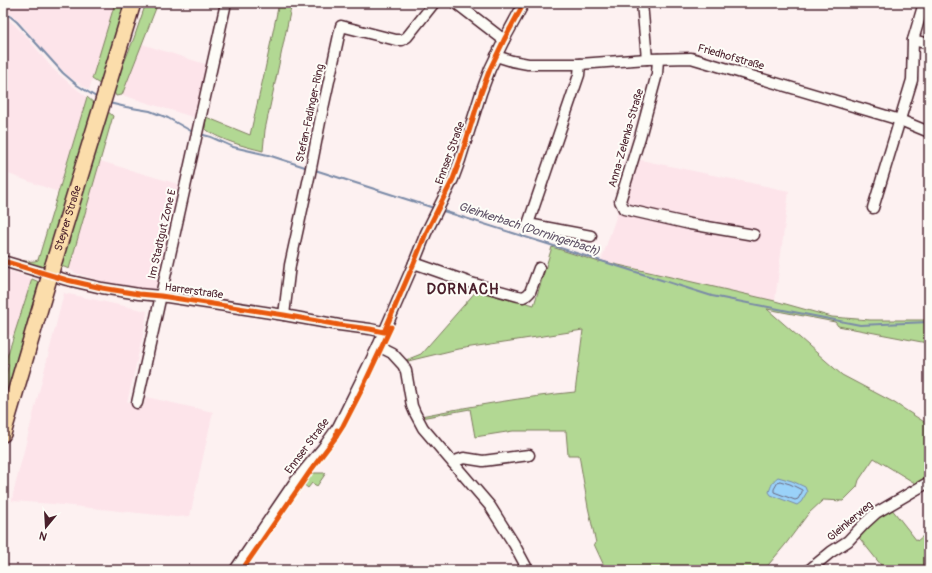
<svg xmlns="http://www.w3.org/2000/svg" width="932" height="573" viewBox="0 0 932 573" font-family="Pangolin,sans-serif">
	<style>
		.built { fill: #fde4ea }
		.green { fill: #b2d893; stroke: #7e7c5f }
		.water { fill: #9ad2f9; stroke: #7a8aa7 }
		.lines { fill: none; stroke-linecap: round; stroke-linejoin: round }
		.shore { stroke: #6a677d; stroke-width: 1 }
		.stream { stroke: #7a8aa7; stroke-width: 2 }
		.minor-casing { stroke: #4a1f2b; stroke-width: 13 }
		.highway-casing { stroke: #4a1f2b; stroke-width: 18 }
		.minor { stroke: #fdfcf7; stroke-width: 10 }
		.highway { stroke: #fbddab; stroke-width: 15 }
		.highway-bridge-casing { stroke: #4a1f2b; stroke-width: 18; stroke-linecap: butt }
		.highway-bridge { stroke: #fbddab; stroke-width: 15 }
		.cycleway-casing { stroke: #fdfcf7; stroke-width: 8 }
		.cycleway { stroke: #e8590c; stroke-width: 5 }
		.labels { text-anchor: middle; dominant-baseline: central; stroke-width: 4; stroke-linejoin: round; paint-order: stroke }
		.street-label { font-size: 11px; fill: #4a1f2b; stroke: #fdfcf7 }
		.water-label { font-size: 12px; font-style: italic; fill: #625569; stroke: #fdfcf7 }
		.district-label { font-size: 15px; font-weight: bold; letter-spacing: 1px; fill: #4a1f2b; stroke: #fdfcf7 }
	</style>
	<rect width="100%" height="100%" fill="#fdf1f1"/>
	<filter id="ink" filterUnits="userSpaceOnUse"><feTurbulence type="fractalNoise" baseFrequency=".025" numOctaves="2"/><feDisplacementMap in="SourceGraphic" scale="8" xChannelSelector="R" yChannelSelector="G"/><feConvolveMatrix kernelMatrix="1 2 1 2 8 2 1 2 1" color-interpolation-filters="sRGB"/></filter>
	<g filter="url(#ink)">
		<g class="built">
			<path d="M3 3H115L89 90 68 76 41 48 26 29 14 17 3 10Z"/>
			<path d="M3 17 8 19 16 26 27 37 52 68 69 83 87 97 58 192 3 172Z"/>
			<path d="M142 44 208 65 196 118 122 95Z"/>
			<path d="M636 159 789 191 775 301 601 261Z"/>
			<path d="M100 161 181 185 158 288 154 292 131 290 75 273 69 269Z"/>
			<path d="M3 268 32 279 14 336 3 334Z"/>
			<path d="M64 293 147 311 145 326 128 399 127 401 143 408 146 397 213 412 190 516 177 517 53 504 12 501 13 494Z"/>
		</g>
		<g class="green">
			<path d="M115 3H124L101 85 92 79Z"/>
			<path d="M146 3H158L122 95 116 96 113 90 134 38Z"/>
			<path d="M279 3H292L265 130 263 151C243 146 222 141 205 129L206 117 250 135 263 79Z"/>
			<path d="M87 97 95 104 45 269 3 259V256C13 258 29 264 38 260Z"/>
			<path d="M106 110 113 116 69 269 59 265Z"/>
			<path d="M552 247 599 262 601 261 775 301 832 317 870 320H929V346L927 343 838 326 835 322 767 309 842 375 893 402 929 425V479L918 485 874 458 859 480 857 487 843 501 823 500 808 514 785 545 764 570H606L594 544 596 543 588 507 579 455H568L566 431H513L475 437 470 409 421 418V416C472 406 524 397 575 392L583 330 458 349 408 361 406 360 421 354 478 289 534 305Z"/>
			<path d="M32 279 39 282 3 407V384L9 364 5 363Z"/>
			<path d="M311 473H326L317 486 312 483 308 488 303 484Z"/>
			<path d="M891 508 917 541 929 531V570H885L857 535 863 528Z"/>
		</g>
		<path class="water" d="M778 477 792 481 805 487 807 492 801 502 797 505 771 495 769 492C771 486 773 480 778 477Z"/>
		<g class="lines">
			<path class="shore" d="M780 481 790 484 802 490V492L798 499 795 500 774 492V489L778 482Z"/>
			<g class="stream">
				<path d="M3 12 11 17 17 22 63 73 77 85 96 97"/>
				<path d="M109 103 126 107 150 111 168 118 191 131 194 132"/>
				<path d="M200 134 211 137 233 147 268 155 308 168"/>
				<path d="M315 170 434 208"/>
				<path d="M440 210 712 296 860 325 929 322"/>
			</g>
			<defs>
				<g id="minor">
					<path d="M456 3 504 40"/>
					<path d="M642 3 647 59"/>
					<path d="M913 40 929 44"/>
					<path d="M496 56 512 61 528 64H580L647 59 691 58 900 120 929 132"/>
					<path d="M658 59 657 74 640 137 620 201 624 209 690 224 754 235"/>
					<path d="M580 64 579 75 528 224 591 236"/>
					<path d="M873 208 912 80 913 40 924 3"/>
					<path d="M3 261 67 280 102 288 139 294 161 296 284 315 339 325 370 329 384 332"/>
					<path d="M414 263 471 283 518 296 523 297 527 295 530 292 539 268"/>
					<path d="M284 315 290 265 310 173 320 122 341 26 396 40H402L407 37 434 3"/>
					<path d="M378 346 392 353 403 365 406 371 412 406 415 413 423 428 490 506 514 544 528 570"/>
					<path d="M137 403 226 3"/>
					<path d="M453 463 458 460 464 458 483 461 529 455"/>
					<path d="M235 570 279 505 294 483 323 448 338 427 345 413 378 346 414 263 426 233 453 179 460 160 481 93 490 69 504 40 524 3"/>
					<path d="M809 570 831 552 848 541 865 523 876 513 929 482"/>
				</g>
				<g id="highway">
					<path id="s1" d="M53 265 133 3"/>
					<path d="M3 434 47 285"/>
				</g>
			</defs>
			<use href="#minor" class="minor-casing"/>
			<use href="#highway" class="highway-casing"/>
			<use href="#minor" class="minor"/>
			<use href="#highway" class="highway"/>
			<defs>
				<path id="highway-bridge" d="M47 285 53 265"/>
			</defs>
			<use href="#highway-bridge" class="highway-bridge-casing"/>
			<use href="#highway-bridge" class="highway-bridge"/>
			<defs>
				<g id="cycleway">
					<path d="M3 261 67 280 102 288 139 294 161 296 284 315 339 325 370 329 384 332 414 263 426 233 453 179 460 160 481 93 490 69 504 40 524 3"/>
					<path d="M336 437 343 426 361 391 391 327"/>
					<path d="M242 570 311 470 336 437 337 430"/>
				</g>
			</defs>
			<use href="#cycleway" class="cycleway-casing"/>
			<use href="#cycleway" class="cycleway"/>
		</g>
	</g>
	<g class="labels">
		<g class="street-label">
			<text transform="translate(731 57) rotate(16)">Friedhofstraße</text>
			<text transform="translate(310 113) rotate(-78)">Stefan-Fadinger-Ring</text>
			<text transform="translate(626 138) rotate(-74)">Anna-Zelenka-Straße</text>
			<text transform="translate(450 153) rotate(-70)">Ennser Straße</text>
			<text stroke="none"><textPath href="#s1" startOffset="49">Steyrer Straße</textPath></text>
			<text transform="translate(162 234) rotate(-77)">Im Stadtgut Zone E</text>
			<text transform="translate(194 291) rotate(8)">Harrerstraße</text>
			<text transform="translate(307 446) rotate(-53)">Ennser Straße</text>
			<text transform="translate(850 521) rotate(-40)">Gleinkerweg</text>
		</g>
		<g class="water-label">
			<text transform="translate(529 229) rotate(18)">Gleinkerbach (Dorningerbach)</text>
		</g>
		<g class="district-label">
			<text x="463" y="289">DORNACH</text>
		</g>
	</g>
	<rect width="932" height="573" fill="none" stroke="#fdfcf7" stroke-width="16"/>
	<rect x="8" y="8" width="916" height="557" fill="none" stroke="#4a1f2b" stroke-width="1.5" filter="url(#ink)"/>
	<g transform="translate(46 527) rotate(198)" stroke="#fdfcf7" stroke-width="3" paint-order="stroke">
	<path d="M0-3L7 15L0 10L-7 15Z" fill="#4a1f2b"/>
	<text y="-6" font-size="11" font-weight="bold" text-anchor="middle" fill="#4a1f2b">N</text>
	</g>
</svg>
